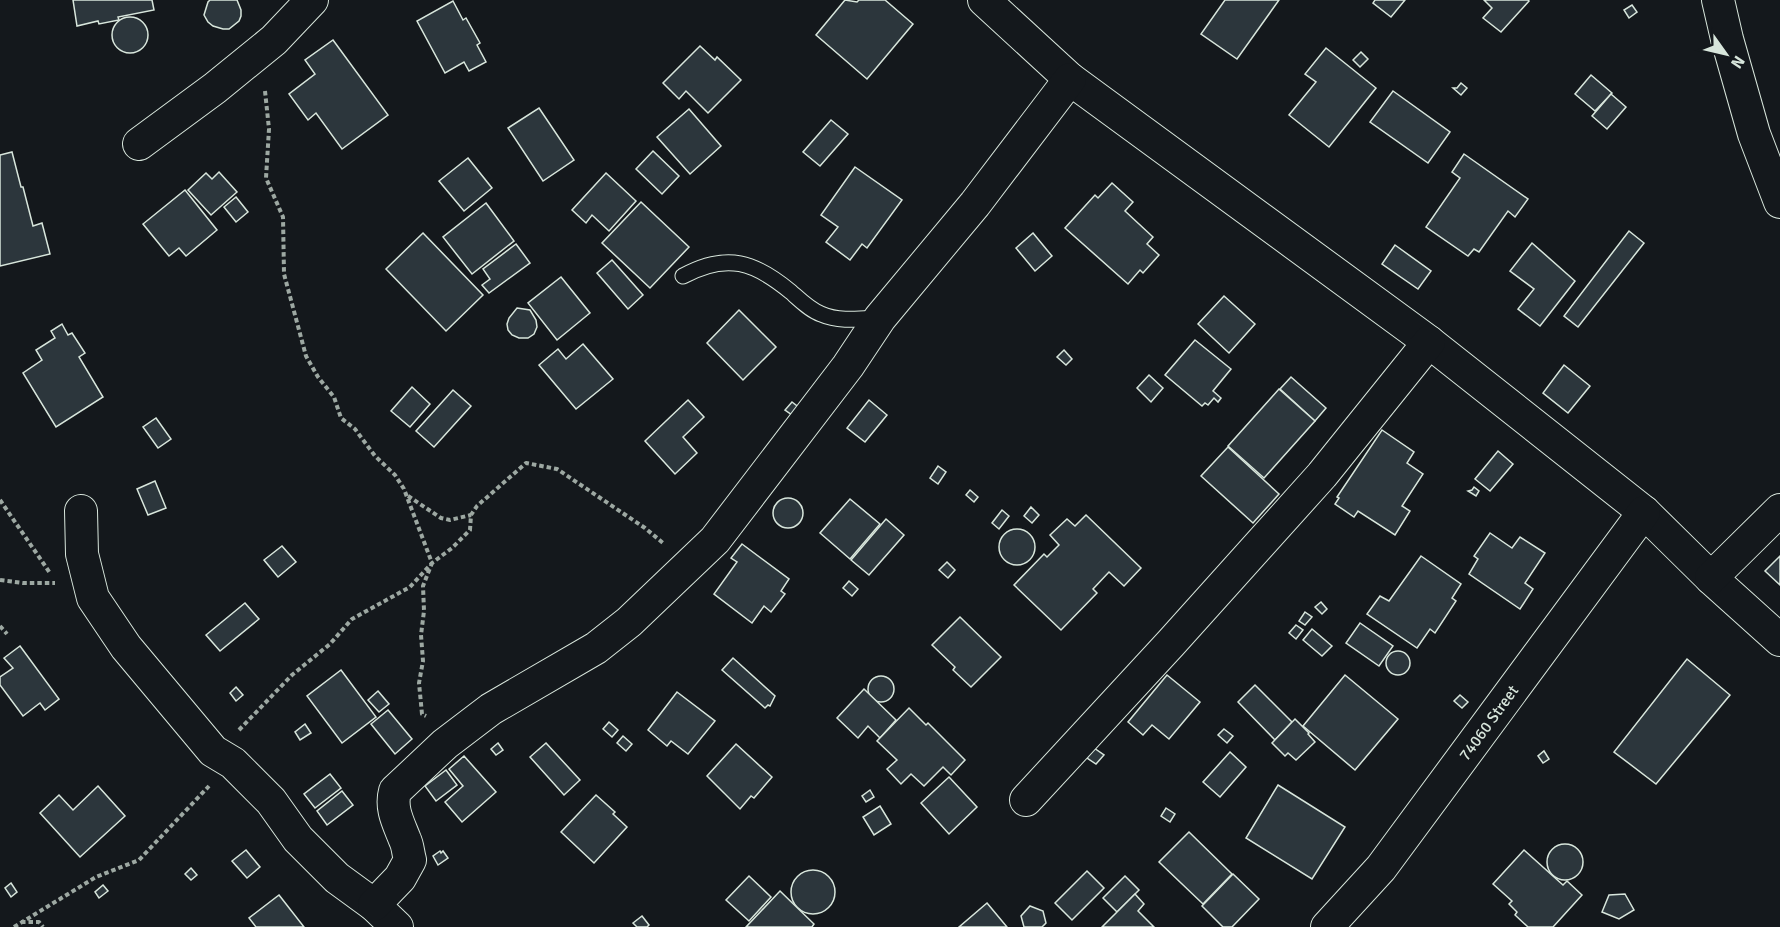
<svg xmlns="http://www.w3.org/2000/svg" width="1780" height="927" viewBox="0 0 1780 927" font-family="Signika,sans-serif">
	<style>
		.building { fill: #2c363c; stroke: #d8e6dc; stroke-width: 1.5 }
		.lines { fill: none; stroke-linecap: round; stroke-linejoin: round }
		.lane-casing { stroke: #d8e6dc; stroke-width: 17 }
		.street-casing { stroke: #d8e6dc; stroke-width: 34 }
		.path { stroke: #9da8a2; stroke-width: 4; stroke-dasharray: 4.5 3; stroke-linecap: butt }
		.lane { stroke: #14181c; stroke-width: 15 }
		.street { stroke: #14181c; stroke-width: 32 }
		.labels { text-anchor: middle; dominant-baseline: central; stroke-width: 4.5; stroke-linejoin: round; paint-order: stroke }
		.street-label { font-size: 16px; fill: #d8e6dc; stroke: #14181c }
	</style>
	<rect width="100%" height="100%" fill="#14181c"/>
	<g class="building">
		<path d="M73 0H152L154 10 118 17 119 20 99 24 98 21 77 26Z"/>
		<path d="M210 0H237L241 10V16L239 21 229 29H223L213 26 208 22 204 15 208 2Z"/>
		<path d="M845 0 857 2 859 0H885L913 24 867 79 816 35Z"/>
		<path d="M1225 0H1279L1237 59 1201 34Z"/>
		<path d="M1375 0H1405L1391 17 1373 3Z"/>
		<path d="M1484 0H1528L1529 1 1501 32 1483 18 1492 8Z"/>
		<path d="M453 1 463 20 466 18 480 43 477 45 486 62 469 71 464 62 445 73 417 21Z"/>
		<path d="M1632 5 1637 12 1629 18 1624 10Z"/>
		<circle cx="130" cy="35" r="18"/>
		<path d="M333 40 388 115 342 149 316 113 308 120 289 94 315 74 305 60Z"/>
		<path d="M700 46 715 60 717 57 741 80 708 113 686 91 679 99 663 83Z"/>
		<path d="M1326 48 1376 88 1329 147 1289 115 1316 82 1305 74Z"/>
		<path d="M1361 52 1368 59 1360 67 1353 60Z"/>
		<path d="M1591 75 1612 93 1595 111 1575 94Z"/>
		<path d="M1461 83 1467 88 1461 95 1453 88H1457Z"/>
		<path d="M1393 91 1450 132 1428 163 1370 122Z"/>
		<path d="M1611 94 1626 107 1607 129 1592 116Z"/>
		<path d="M539 108 574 160 543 181 508 128Z"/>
		<path d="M689 109 721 146 690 174 657 137Z"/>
		<path d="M831 120 848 134 820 166 803 152Z"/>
		<path d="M653 151 679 176 662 194 636 169Z"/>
		<path d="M12 152 21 187H23L33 226 42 223 50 254 0 266V155Z"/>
		<path d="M1464 154 1528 199 1515 217 1508 211 1479 252 1474 249 1468 256 1426 227 1460 178 1452 172Z"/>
		<path d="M468 158 492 188 464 211 439 181Z"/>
		<path d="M855 167 902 200 867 248 862 244 850 260 826 242 838 227 821 215Z"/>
		<path d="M219 172 237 192 211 215 188 190 206 173 212 179Z"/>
		<path d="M606 173 636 201 609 231 592 215 586 223 572 210Z"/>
		<path d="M1112 183 1133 202 1125 211 1153 237 1147 244 1159 255 1143 273 1140 270 1128 284 1065 228 1095 195 1098 198Z"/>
		<path d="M185 190 217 230 186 256 179 248 169 256 143 224Z"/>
		<path d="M236 197 248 212 236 222 224 207Z"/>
		<path d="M641 202 689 247 650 288 602 243Z"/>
		<path d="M486 203 514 241 472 274 443 237Z"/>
		<path d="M1629 231 1644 243 1578 327 1564 316Z"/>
		<path d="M423 233 483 295 446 331 386 269Z"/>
		<path d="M1033 233 1052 256 1035 271 1016 248Z"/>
		<path d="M1532 243 1575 281 1540 326 1518 309 1534 289 1510 271Z"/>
		<path d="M516 244 530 263 489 293 482 285 490 279 483 269Z"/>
		<path d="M1395 245 1431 271 1418 289 1382 264Z"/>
		<path d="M612 260 643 295 628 309 597 273Z"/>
		<path d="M561 277 590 313 557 340 528 303Z"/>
		<path d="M1224 296 1255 324 1229 353 1198 324Z"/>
		<path d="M517 308 530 310 536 320 537 327 534 334 528 338H519L512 335 508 330 507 324 509 318Z"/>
		<path d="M739 310 776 347 743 380 707 343Z"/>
		<path d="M62 324 68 335 72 333 85 353 79 357 103 397 56 427 23 373 42 360 36 350 55 338 51 331Z"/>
		<path d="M1195 340 1231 369 1213 391 1221 398 1218 402 1214 398 1208 405 1205 403 1202 406 1165 375Z"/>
		<path d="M583 344 613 379 576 409 539 365 558 349 566 359Z"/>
		<path d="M1064 350 1072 359 1066 365 1057 357Z"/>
		<path d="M1564 365 1590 386 1568 413 1543 393Z"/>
		<path d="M1149 375 1163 388 1151 402 1137 388Z"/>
		<path d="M1291 377 1326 408 1315 421 1280 389Z"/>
		<path d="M412 387 430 404 410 427 391 411Z"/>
		<path d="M1279 389 1315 421 1264 478 1228 446Z"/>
		<path d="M453 390 471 406 434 447 416 431Z"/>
		<path d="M688 400 704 417 683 437 697 453 675 474 645 441Z"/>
		<path d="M869 400 887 415 865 442 847 428Z"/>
		<path d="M792 402 801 409 795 417 785 410Z"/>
		<path d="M156 418 171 439 158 448 143 427Z"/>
		<path d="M1382 430 1414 452 1407 463 1423 474 1402 506 1410 511 1395 535 1358 511 1354 517 1335 504 1339 498 1337 497Z"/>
		<path d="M1228 447 1279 494 1253 523 1201 476Z"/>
		<path d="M1498 451 1513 464 1490 491 1475 479Z"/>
		<path d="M938 466 946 472 938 484 930 478Z"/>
		<path d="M155 481 166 508 148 515 137 489Z"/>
		<path d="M1474 487 1479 491 1476 496 1468 491 1472 490Z"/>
		<path d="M970 490 978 497 974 502 966 495Z"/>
		<circle cx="788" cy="513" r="15"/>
		<path d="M850 499 880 524 850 559 820 533Z"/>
		<path d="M1031 507 1039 515 1032 523 1024 516Z"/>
		<path d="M1002 510 1009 516 999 529 992 523Z"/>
		<path d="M1086 515 1141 568 1124 586 1109 572 1093 589 1097 593 1061 630 1014 585 1044 554 1047 557 1059 545 1050 535 1067 519 1075 526Z"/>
		<path d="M886 519 904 535 869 575 851 560Z"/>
		<circle cx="1017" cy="547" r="18"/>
		<path d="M1490 533 1512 548 1520 537 1545 553 1525 583 1533 589 1520 609 1469 574 1478 559 1474 556Z"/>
		<path d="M742 544 789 579 781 591 785 594 771 612 764 606 752 623 714 594 737 562 731 558Z"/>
		<path d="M282 546 296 562 278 577 264 560Z"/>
		<path d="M1421 556 1461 584 1452 598 1456 601 1435 633 1430 629 1417 648 1367 614 1380 596 1389 601Z"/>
		<path d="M1780 556V585L1765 571Z"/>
		<path d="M947 562 955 570 948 578 939 570Z"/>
		<path d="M849 581 858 589 852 596 843 588Z"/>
		<path d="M1321 602 1327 609 1322 614 1315 607Z"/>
		<path d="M245 603 259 619 220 651 206 635Z"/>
		<path d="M1305 612 1312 617 1305 625 1299 621Z"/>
		<path d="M960 617 1001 657 971 687 953 670 955 667 932 645Z"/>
		<path d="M1360 623 1393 646 1379 666 1346 643Z"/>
		<path d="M1296 625 1303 630 1296 639 1289 633Z"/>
		<path d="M1312 629 1332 646 1322 656 1303 640Z"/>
		<path d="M20 646 59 699 45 710 40 703 23 716 0 685V677L13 668 4 658Z"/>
		<circle cx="1398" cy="663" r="12"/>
		<path d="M733 658 775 696 770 706 768 705 765 708 722 670Z"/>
		<path d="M1687 659 1730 695 1656 784 1614 752Z"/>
		<path d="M341 670 376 717 342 743 307 696Z"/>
		<path d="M1167 675 1200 702 1169 739 1152 725 1143 735 1128 722Z"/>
		<path d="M1345 675 1398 719 1355 770 1303 726Z"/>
		<circle cx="881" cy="689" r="13"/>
		<path d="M1255 685 1292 722 1275 740 1238 702Z"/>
		<path d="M236 687 243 695 236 701 230 693Z"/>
		<path d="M864 689 896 720 880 738 868 726 858 738 837 718Z"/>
		<path d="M378 691 389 704 379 712 368 700Z"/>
		<path d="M677 692 715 721 688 754 671 741 667 746 648 730Z"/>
		<path d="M1460 695 1468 702 1462 708 1454 701Z"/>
		<path d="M909 708 926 725 928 723 965 760 951 775 943 767 924 786 911 774 901 784 887 769 897 760 877 741Z"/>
		<path d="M388 710 412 739 395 754 371 724Z"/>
		<path d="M1295 719 1309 733 1308 734 1315 742 1296 760 1288 753 1285 756 1272 743Z"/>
		<path d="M609 722 618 730 612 737 603 729Z"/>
		<path d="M305 724 311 733 300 740 295 732Z"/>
		<path d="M1224 729 1233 736 1227 743 1218 735Z"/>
		<path d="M623 736 632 744 626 751 617 743Z"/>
		<path d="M498 743 503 750 496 755 491 749Z"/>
		<path d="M546 743 580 780 564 795 530 757Z"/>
		<path d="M736 744 772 777 754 798 751 796 740 809 707 776Z"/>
		<path d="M1094 748 1104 755 1096 764 1087 758Z"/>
		<path d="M1544 751 1549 759 1543 763 1538 756Z"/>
		<path d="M1230 752 1246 767 1220 797 1203 782Z"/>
		<path d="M464 756 496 792 462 822 445 802 463 786 449 769Z"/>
		<path d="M446 770 457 785 436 801 425 786Z"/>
		<path d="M330 774 341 788 315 808 304 794Z"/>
		<path d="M949 777 977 807 949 834 921 803Z"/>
		<path d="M1278 785 1345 827 1312 879 1246 838Z"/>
		<path d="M98 786 125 816 80 857 40 813 59 795 73 810Z"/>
		<path d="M870 790 874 797 866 802 862 796Z"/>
		<path d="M342 791 353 805 327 825 317 811Z"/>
		<path d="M596 795 615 812 613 814 627 827 594 863 561 832Z"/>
		<path d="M880 806 891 824 874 835 863 817Z"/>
		<path d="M1166 808 1175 814 1170 822 1161 816Z"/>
		<path d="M1189 832 1232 874 1203 904 1159 862Z"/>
		<circle cx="1565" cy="862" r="18"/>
		<path d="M246 850 260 867 247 878 232 861Z"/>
		<path d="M1524 850 1563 885 1567 881 1582 895 1553 927H1528L1515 915 1517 912 1509 904 1512 901 1493 884Z"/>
		<path d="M440 851 441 853 443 851 448 858 438 865 433 856Z"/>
		<path d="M191 868 197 875 191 880 185 874Z"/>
		<circle cx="813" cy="892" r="22"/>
		<path d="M1087 871 1104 888 1072 920 1055 903Z"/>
		<path d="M1233 874 1259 899 1232 927H1223L1202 906Z"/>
		<path d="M749 876 771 897 749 921 726 900Z"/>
		<path d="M1125 876 1139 890 1117 912 1103 898Z"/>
		<path d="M11 883 17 892 11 897 5 888Z"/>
		<path d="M103 885 108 891 99 898 95 892Z"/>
		<path d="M780 891 814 924 812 927H746Z"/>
		<path d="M1135 894 1144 904 1138 911 1154 927H1102Z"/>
		<path d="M1625 894 1634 910 1619 919 1602 912 1609 895Z"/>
		<path d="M279 895 304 927H256L249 918Z"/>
		<path d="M987 903 1007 927H959Z"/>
		<path d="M1030 906 1043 911 1046 923 1042 927H1024L1021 916Z"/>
		<path d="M642 916 649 925 647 927H637L633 923Z"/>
	</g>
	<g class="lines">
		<defs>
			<path id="lane" d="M683 276C727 252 755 262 791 292 800 300 810 310 821 314 839 322 860 319 880 318"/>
			<g id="street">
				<path d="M984 0 1070 79 1429 342 1644 512 1711 578 1780 640"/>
				<path d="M1718 0 1727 39 1754 134 1780 202"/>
				<path d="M139 144 215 88 274 40 312 0"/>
				<path d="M81 511 82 554 93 598 126 647 213 751 233 763 271 801 298 839 337 878 374 905 397 927"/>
				<path d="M1711 578 1780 510"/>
				<path d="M1026 800 1171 643 1322 475 1429 342"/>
				<path d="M374 905 400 878 410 860C408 853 408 846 405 840 399 824 390 809 395 791L445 744 491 709 596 648 629 622 715 540 848 366 880 318 975 204 1070 79"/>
				<path d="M1327 927 1381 868 1644 512"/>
			</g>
		</defs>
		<use href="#lane" class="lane-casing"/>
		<use href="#street" class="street-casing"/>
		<g class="path">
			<path d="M265 91 269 129 266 178 283 217 284 274 306 356 318 377 334 397 341 418 355 429 375 456 395 475 404 489 432 563 423 586 424 611 421 635 423 661 419 683 422 714 426 716"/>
			<path d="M408 496 441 518 450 520 471 515"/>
			<path d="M0 500 50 573"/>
			<path d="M0 580 23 583H55"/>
			<path d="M0 626 7 634"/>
			<path d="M239 730 292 675 330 644 352 619 410 587 432 563 452 548 470 530 471 515 477 506 526 463 557 469 645 528 663 543"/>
			<path d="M21 922H39L43 927"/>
			<path d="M14 927 96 877 139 860 209 786"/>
		</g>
		<use href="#lane" class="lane"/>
		<use href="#street" class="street"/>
	</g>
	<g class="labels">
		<g class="street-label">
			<text transform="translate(1489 723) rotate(-54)">74060 Street</text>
		</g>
	</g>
	<g transform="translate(1726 54) rotate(124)" stroke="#14181c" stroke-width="4.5" paint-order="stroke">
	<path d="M0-4.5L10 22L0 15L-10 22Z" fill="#d8e6dc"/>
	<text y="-9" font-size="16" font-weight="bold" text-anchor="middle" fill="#d8e6dc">N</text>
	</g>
</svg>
